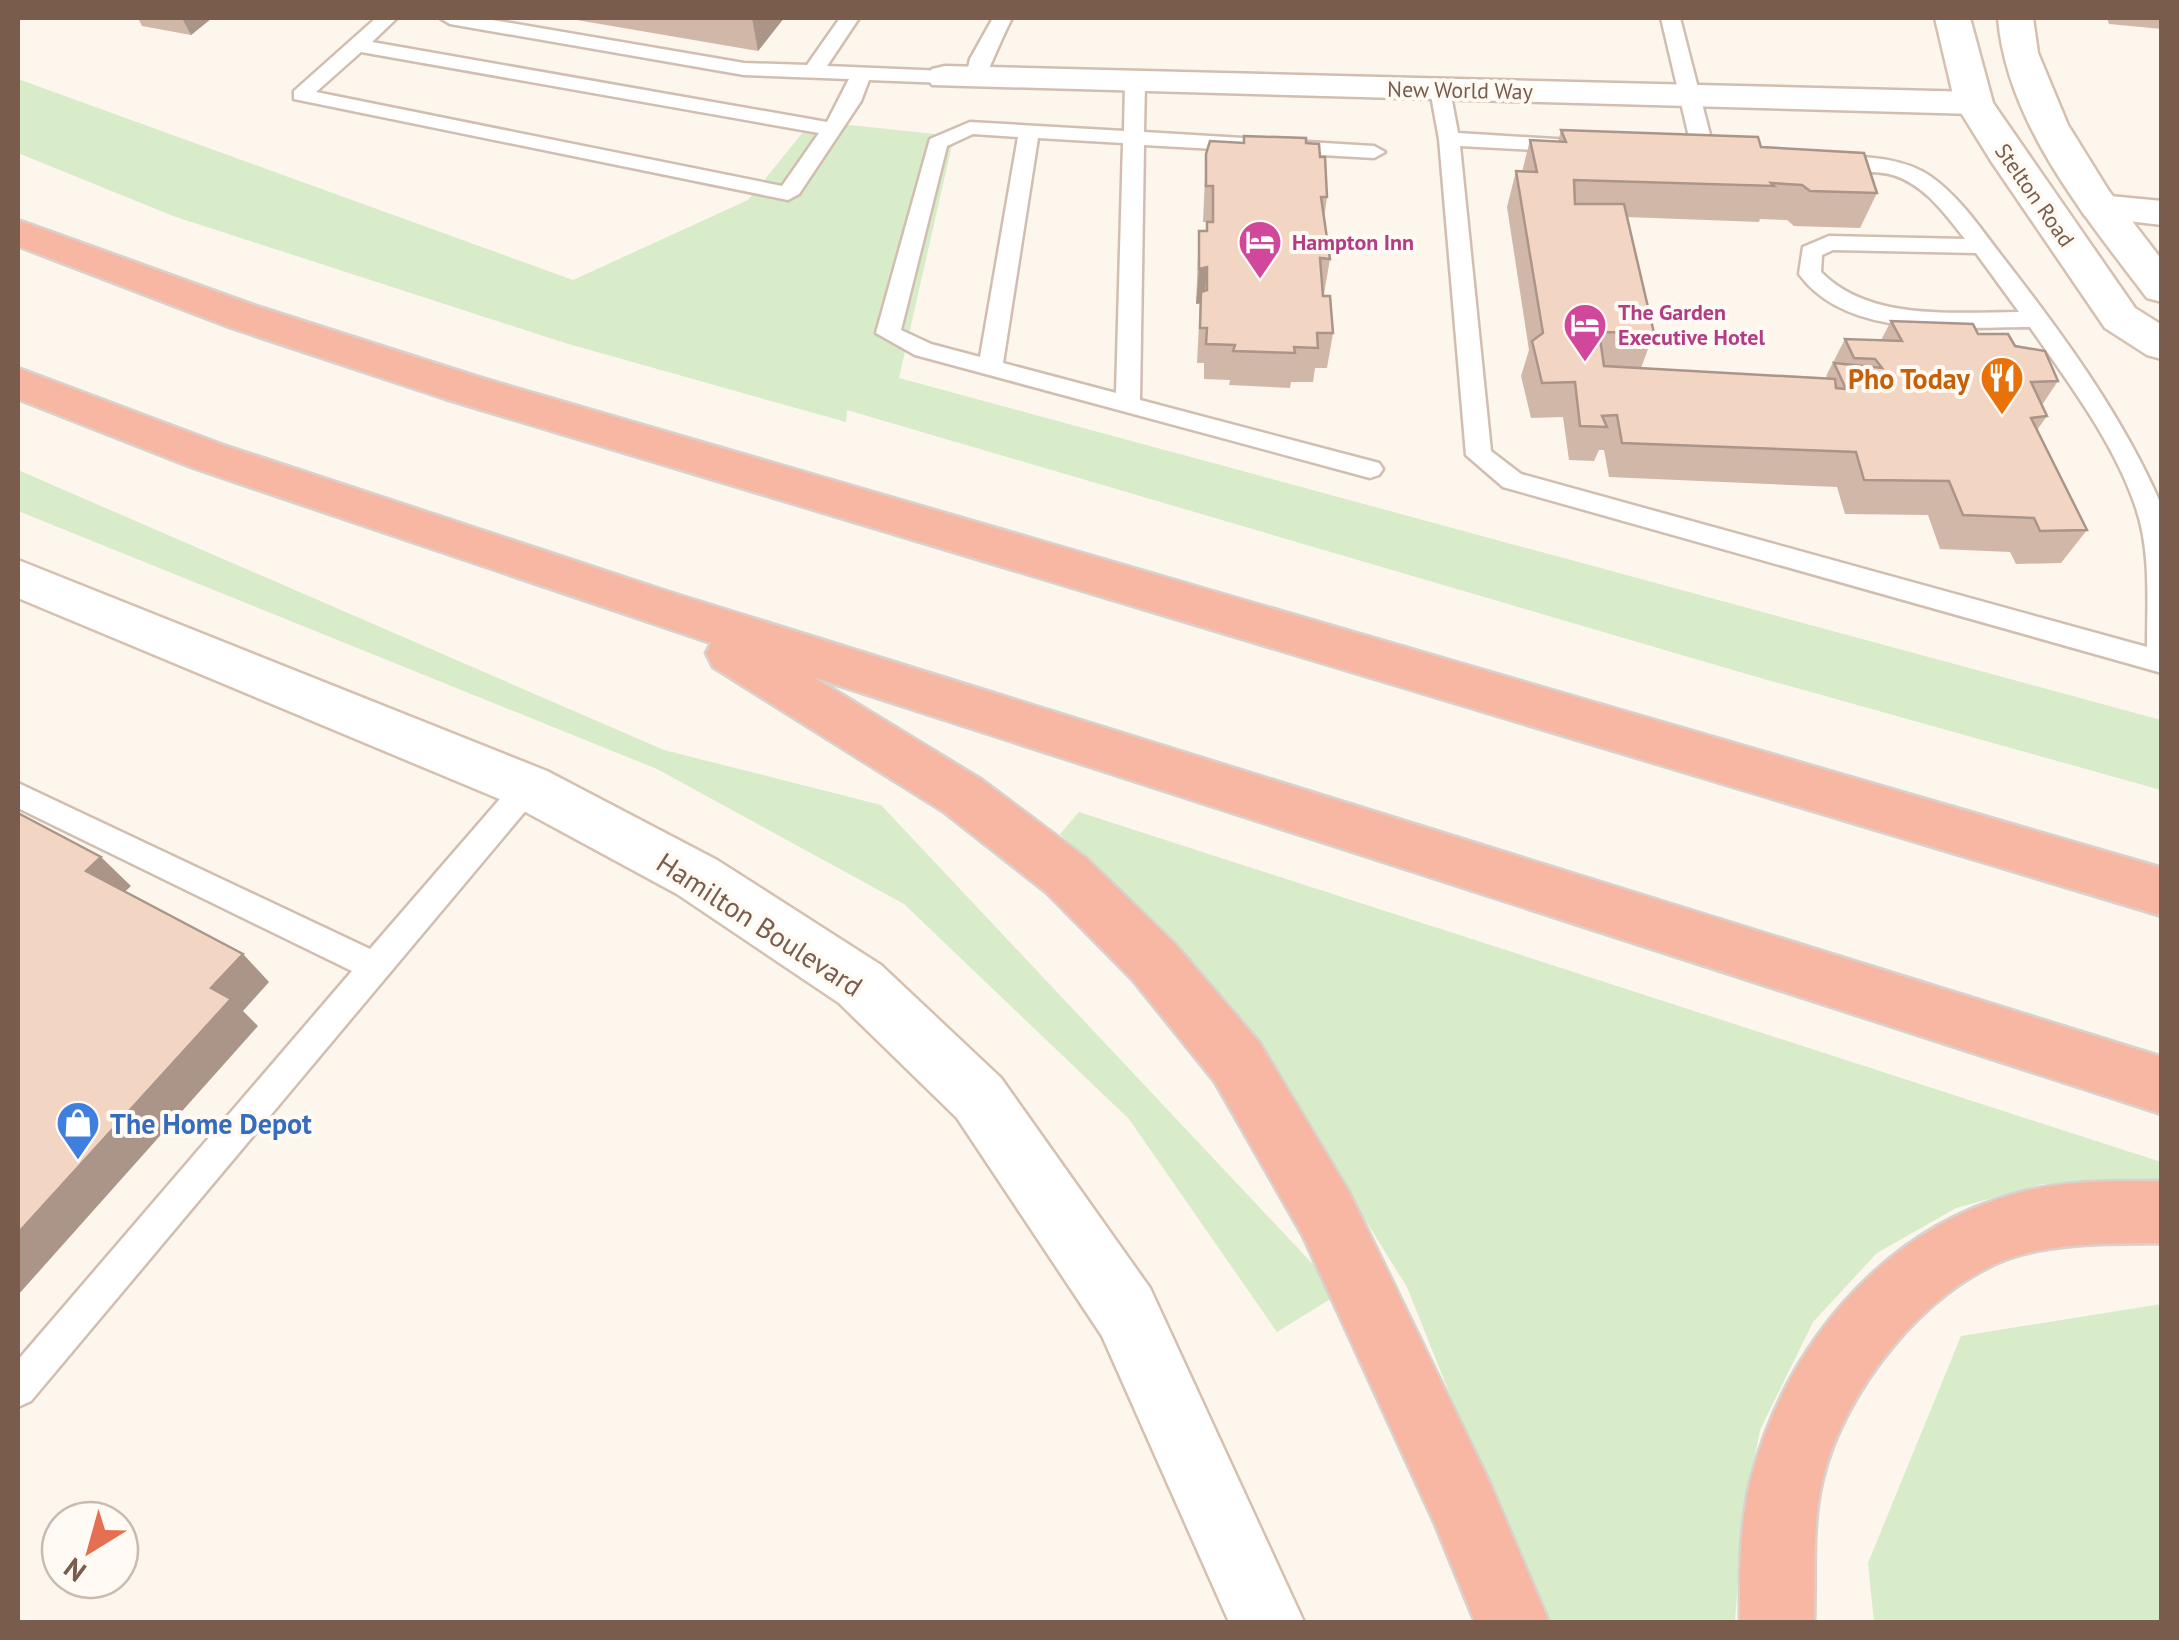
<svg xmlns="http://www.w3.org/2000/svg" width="2179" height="1640" viewBox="0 0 2179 1640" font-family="'PT Sans',sans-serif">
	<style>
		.green { fill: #d8ecc9 }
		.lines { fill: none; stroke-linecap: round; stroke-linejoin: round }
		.lane-casing { stroke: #d1beb0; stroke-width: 5 }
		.street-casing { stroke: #d1beb0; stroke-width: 5 }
		.secondary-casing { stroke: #d6c0b0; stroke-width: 5 }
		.highway-casing { stroke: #dad1cd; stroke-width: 5 }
		.lane { fill: #fff; fill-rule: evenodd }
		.street { fill: #fff; fill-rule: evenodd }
		.secondary { fill: #fff; fill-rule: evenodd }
		.highway { fill: #f7b7a3; fill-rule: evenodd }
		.wall { fill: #d1b7a8 }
		.shaded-wall { fill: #aa9588 }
		.building { fill: #f3d5c3; stroke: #aa9588; stroke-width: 2.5 }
		.labels { text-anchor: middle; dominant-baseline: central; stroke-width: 8; stroke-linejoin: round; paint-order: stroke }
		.far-street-label { font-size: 22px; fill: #7a5c4d; stroke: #fffaf3 }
		.far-hotel-label { font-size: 22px; font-weight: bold; fill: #b23c85; stroke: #fffaf3; text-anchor: start }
		.food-label { font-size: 28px; font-weight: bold; fill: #c56008; stroke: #fffaf3; text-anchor: end }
		.street-label { font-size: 28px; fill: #7a5c4d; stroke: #fffaf3 }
		.shop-label { font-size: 28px; font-weight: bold; fill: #366cbe; stroke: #fffaf3; text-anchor: start }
	</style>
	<rect width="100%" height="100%" fill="#fdf6ec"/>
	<g class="green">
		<path d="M18 79 573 280 748 200 812 121 954 136 899 378 2161 720V790L1750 675 847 410 846 422 565 343 173 216 18 153Z"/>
		<path d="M18 470 664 750 881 805 1340 1293 1277 1332 1129 1119 904 904 657 769 18 511Z"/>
		<path d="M1079 812 2161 1162V1185L2043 1184 1956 1208 1877 1253 1813 1322 1760 1430 1742 1523 1735 1622H1548L1507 1538 1407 1287 1289 1098 1187 963 1060 834Z"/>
		<path d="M2161 1304V1622H1874L1868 1563 1961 1336Z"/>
	</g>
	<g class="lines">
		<defs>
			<g id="lane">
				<path d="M376 18H397L372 42 827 122 849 79 744 75 450 24 440 18H481L744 63 807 65 840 18H859L827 66 945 71 955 77 945 83 869 80 861 101 799 194 788 200 294 99V91ZM361 52 819 133 782 186 316 92Z"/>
				<path d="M993 18H1012C1001 39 993 61 983 81H969L966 77 970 59Z"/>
				<path d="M1661 18H1680L1715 154 1711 158 1704 160 1693 154Z"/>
				<path d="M1135 75 1145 81 1144 132 1374 146 1385 152 1374 158 1144 145 1140 400 1379 463 1383 469 1379 475 1370 478 915 355 876 333 930 139 970 122 1124 131 1125 81ZM973 134 1018 137 980 357 931 344 901 330 947 146ZM1038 138 1123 143 1116 393 1003 363Z"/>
				<path d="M1440 84 1450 90 1458 133 1571 140 1582 146 1571 152 1460 146 1491 451 1521 474 2147 647C2147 603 2151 551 2136 508 2115 444 2068 382 2030 327 1958 327 1847 340 1799 274L1803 247 1829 236 1965 239C1945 214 1925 185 1893 175 1871 168 1832 176 1815 161L1826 155C1860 157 1901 156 1930 176 1959 196 1981 229 2001 255 2061 332 2123 416 2162 507V673L1503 487 1466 455 1439 139 1430 90ZM1833 250 1976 253 2019 312C1955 312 1870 322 1821 272L1822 255Z"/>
				<path d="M528 775 538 778 543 787 538 796 31 1401 18 1407V1360L352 971 18 808V783L370 949 518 778Z"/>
			</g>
			<g id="street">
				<path d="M945 66 1974 92 1987 95 1993 103 1987 111 1974 114 932 85 927 77 932 69Z"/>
				<path d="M2099 195 2162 201V225L2085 216 2079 207 2085 198Z"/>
			</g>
			<g id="secondary">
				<path d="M1935 18H1970L1993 103 2135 308 2162 325V359L2147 355 2105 328 1991 161 1955 103Z"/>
				<path d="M1998 18H2033L2038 53 2068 125 2109 191 2162 260V302L2147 298C2085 216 2007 124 1998 18Z"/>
				<path d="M18 560 547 771 717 860 881 965 1001 1078 1150 1288 1304 1622H1229L1102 1336 957 1118 839 1003 677 894 509 803 18 598Z"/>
			</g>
			<g id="highway">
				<path d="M18 220 259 307 478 377 2162 868V916L446 399 229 327 18 246Z"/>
				<path d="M18 368 223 445 669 592 2162 1057V1114L813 677 982 780 1086 858 1174 943 1259 1042 1349 1192 1488 1479 1549 1622H1475L1435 1524 1303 1236 1215 1082 1132 979 1046 892 944 812 713 667 706 653 711 643 191 467 18 399Z"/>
				<path d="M2162 1181V1243C2112 1244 2057 1242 2010 1258 1924 1289 1844 1392 1823 1478 1811 1526 1816 1574 1814 1622H1740C1740 1575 1739 1526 1751 1479 1785 1348 1879 1233 2011 1195 2059 1180 2111 1181 2162 1181Z"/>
			</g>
		</defs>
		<use href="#lane" class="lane-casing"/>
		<use href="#street" class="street-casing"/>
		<use href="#secondary" class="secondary-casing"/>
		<use href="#highway" class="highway-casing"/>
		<use href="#lane" class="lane"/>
		<use href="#street" class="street"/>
		<use href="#secondary" class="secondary"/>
		<use href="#highway" class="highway"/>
	</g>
	<g class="wall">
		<path d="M138 18H212L191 35 142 26Z"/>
		<path d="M565 18H784L758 51Z"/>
		<path d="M2107 18H2162V29L2109 24Z"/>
		<path d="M1561 130 1761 147 1877 193 1860 228 1794 226 1787 220 1760 219 1759 222 1627 217 1654 333 1641 368 1826 378 1827 374 1845 339 1881 340 1891 321 1978 334 2015 346 2058 381 2042 405 2047 416 2037 430 2087 530 2061 563 2016 564 2010 552 1940 549 1928 515 1845 514 1837 487 1609 477 1604 450H1599L1594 461 1569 460 1563 417 1531 418 1521 376 1529 350 1507 207 1516 171 1522 172 1530 140 1558 142Z"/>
		<path d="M1306 143 1320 157 1327 197 1324 219 1330 259 1324 294H1322L1333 333 1327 368H1315L1313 382H1291L1290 388 1229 385 1230 380 1204 379V363H1197L1200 304H1196L1199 231H1206L1210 222H1203L1206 154Z"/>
	</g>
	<g class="shaded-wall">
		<path d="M182 18H212L191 35Z"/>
		<path d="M752 18H784L758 51Z"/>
		<path d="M1207 267 1204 302 1196 304 1199 269Z"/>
		<path d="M101 857 131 886 116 900 86 871Z"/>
		<path d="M243 954 269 982 243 1011 258 1026 18 1295V1233L211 988Z"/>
	</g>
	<g class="building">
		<path d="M1561 130 1758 137 1761 147 1864 153 1877 193 1810 191 1802 185 1771 183 1774 186 1574 180 1575 204H1624L1654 333 1599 332 1604 366 1835 379 1836 388 1846 389 1834 363 1882 368 1875 359 1854 358 1845 339 1902 341 1891 321 1973 324 1978 334H2008L2015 346 2045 351 2058 381 2031 382 2047 416 2031 418 2087 530 2040 531 2034 518 1963 515 1949 481 1864 480 1856 452 1622 443 1617 415 1602 416 1607 427 1580 426 1575 382 1542 383 1532 341 1543 333 1516 171 1537 172 1530 140 1566 142Z"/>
		<path d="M1244 136 1306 138V143L1319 144 1320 157H1325L1327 197H1321L1330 259 1320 258 1323 296H1330L1333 333H1317L1318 348 1294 347 1295 353 1233 351 1235 345 1206 344 1207 328H1200L1201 292 1207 290V267L1199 269V231H1207V222H1213V186H1206V154L1210 141 1244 143Z"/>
		<path d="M18 813 101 857 86 871 243 954 211 988 231 999 18 1233Z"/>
	</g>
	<defs>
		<symbol id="hotel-pin" viewBox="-11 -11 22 30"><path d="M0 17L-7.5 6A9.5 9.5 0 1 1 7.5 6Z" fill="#d1479c" stroke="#fffaf3"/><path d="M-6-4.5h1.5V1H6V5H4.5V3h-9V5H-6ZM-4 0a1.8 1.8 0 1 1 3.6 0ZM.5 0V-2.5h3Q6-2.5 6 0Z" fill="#fff"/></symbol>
		<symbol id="restaurant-pin" viewBox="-11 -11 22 30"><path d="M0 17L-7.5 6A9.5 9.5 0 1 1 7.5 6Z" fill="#e8710a" stroke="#fffaf3"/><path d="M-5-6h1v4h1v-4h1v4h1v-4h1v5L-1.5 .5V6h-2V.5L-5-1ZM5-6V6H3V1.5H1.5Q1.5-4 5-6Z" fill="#fff"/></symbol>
		<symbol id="shop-pin" viewBox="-11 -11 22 30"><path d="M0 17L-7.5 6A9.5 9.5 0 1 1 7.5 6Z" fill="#3f7fe0" stroke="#fffaf3"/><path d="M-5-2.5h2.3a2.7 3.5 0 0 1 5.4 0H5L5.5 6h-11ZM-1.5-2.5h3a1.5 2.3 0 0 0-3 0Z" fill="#fff"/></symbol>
	</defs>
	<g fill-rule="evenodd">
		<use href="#hotel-pin" x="1235" y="217" width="50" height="68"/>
		<use href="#hotel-pin" x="1560" y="300" width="50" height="68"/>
		<use href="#restaurant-pin" x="1977" y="353" width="50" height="68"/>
		<use href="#shop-pin" x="53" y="1098" width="50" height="68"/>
	</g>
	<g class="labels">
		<g class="far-street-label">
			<text transform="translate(1460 90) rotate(1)">New World Way</text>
			<text transform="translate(2035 195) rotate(55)">Stelton Road</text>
		</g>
		<g class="far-hotel-label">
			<text x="1292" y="242">Hampton Inn</text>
			<text x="1618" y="312">The Garden<tspan x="1618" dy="25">Executive Hotel</tspan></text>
		</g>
		<g class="food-label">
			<text x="1970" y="378">Pho Today</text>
		</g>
		<g class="street-label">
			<text transform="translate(760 924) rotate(33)">Hamilton Boulevard</text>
		</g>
		<g class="shop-label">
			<text x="110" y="1123">The Home Depot</text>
		</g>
	</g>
	<rect width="2179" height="1640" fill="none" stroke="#7a5c4d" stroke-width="40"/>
	<g transform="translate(90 1550) rotate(217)"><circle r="48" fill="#fffaf3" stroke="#cabbb1" stroke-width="2.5"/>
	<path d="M0-8L18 38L0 25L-18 38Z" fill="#e76f51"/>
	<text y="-15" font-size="28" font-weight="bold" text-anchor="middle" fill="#7a5c4d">N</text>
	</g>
</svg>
